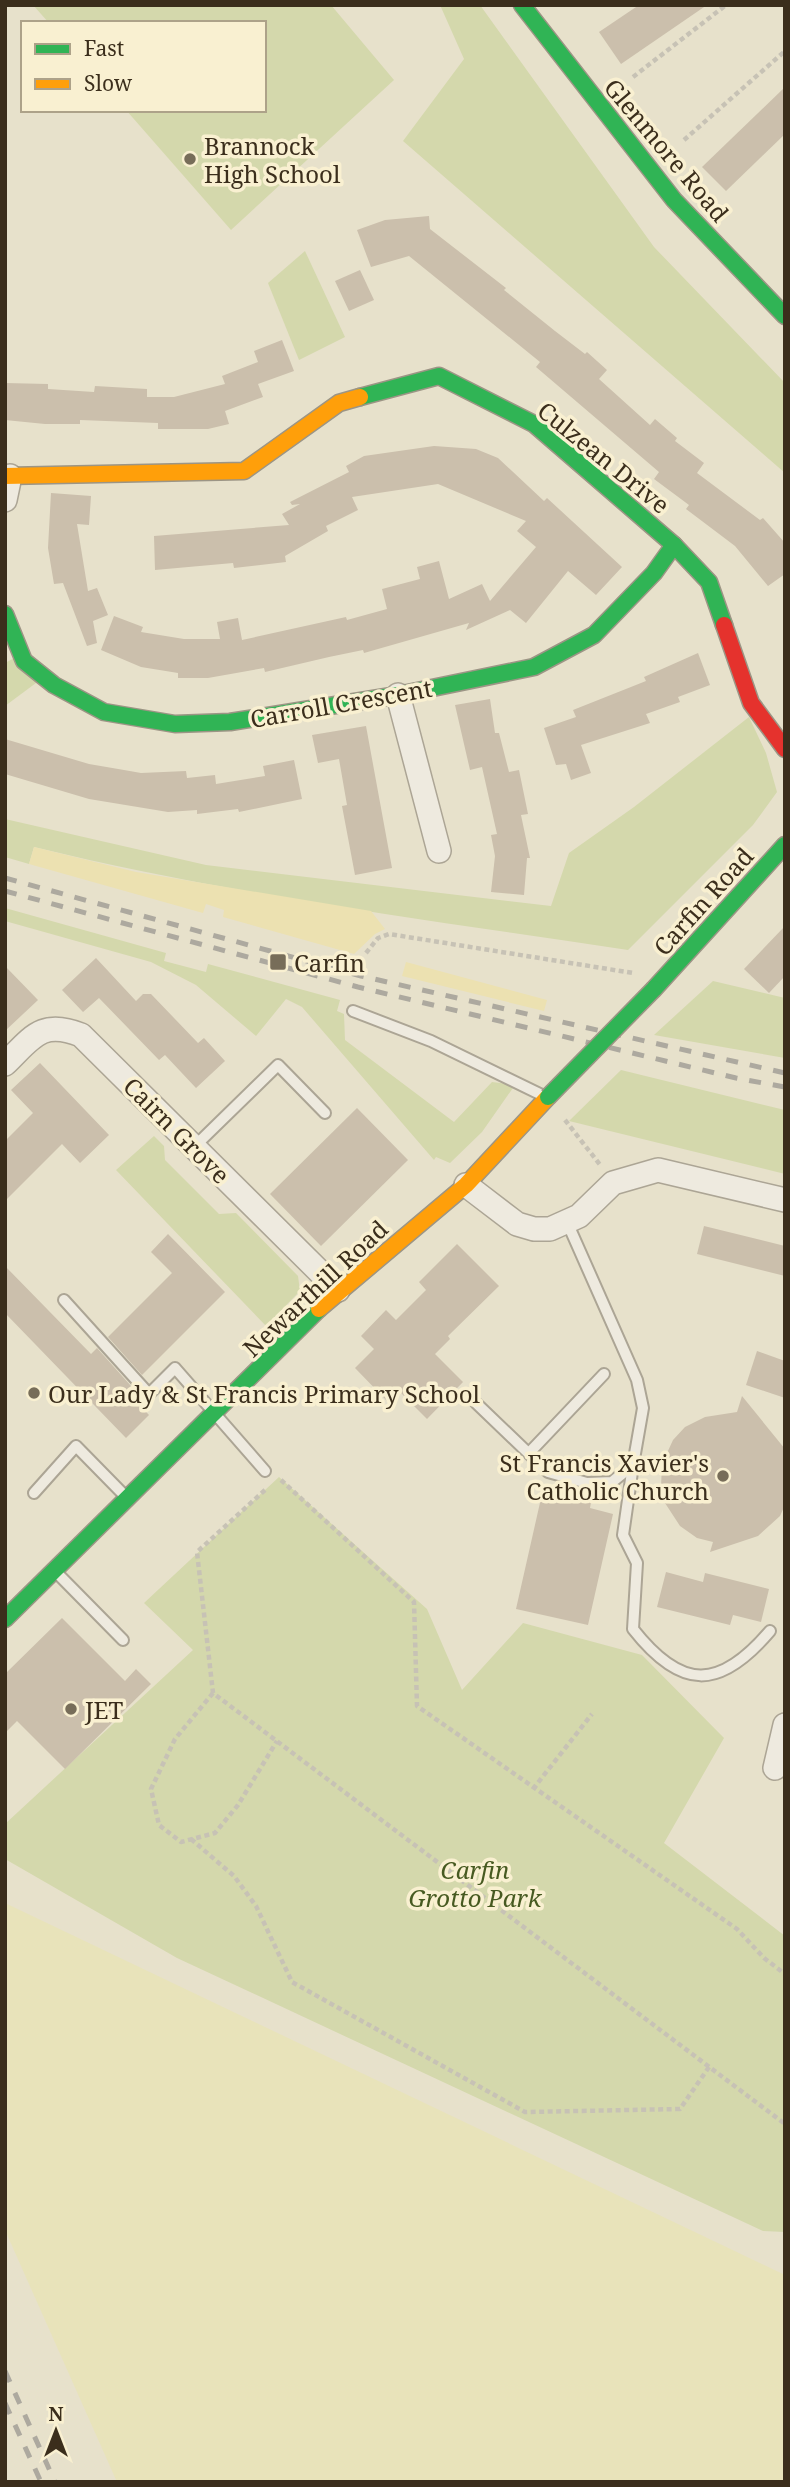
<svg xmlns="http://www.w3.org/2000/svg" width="790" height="2487" viewBox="0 0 790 2487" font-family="'Noto Serif',serif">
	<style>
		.farmland { fill: #e8e3ba }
		.green { fill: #d4d8ac }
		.sand { fill: #ece1b1 }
		.building { fill: #cbbfac }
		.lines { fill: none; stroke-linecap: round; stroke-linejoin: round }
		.lane-casing { stroke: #aca595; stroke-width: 14 }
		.street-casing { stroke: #aca595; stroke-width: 26 }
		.fast-casing { stroke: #9c9585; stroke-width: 19 }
		.slow-casing { stroke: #9c9585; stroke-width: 19 }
		.jam-casing { stroke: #9c9585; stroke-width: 19 }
		.path { stroke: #c7c2b5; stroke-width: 4.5; stroke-dasharray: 5 3.5; stroke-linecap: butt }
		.lane { stroke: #eeeadf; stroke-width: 10 }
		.street { stroke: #eeeadf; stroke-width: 23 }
		.fast { stroke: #30b455; stroke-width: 16 }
		.slow { stroke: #ff9f0a; stroke-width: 16 }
		.jam { stroke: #e5322d; stroke-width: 16 }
		.rail { stroke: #ada99f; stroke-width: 5; stroke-dasharray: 12 12; stroke-linecap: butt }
		.fast-bridge-casing { stroke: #9c9585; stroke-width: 19; stroke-linecap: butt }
		.fast-bridge { stroke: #30b455; stroke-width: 16 }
		.poi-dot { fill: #776d59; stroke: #f9f0d1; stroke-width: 2.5 }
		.labels { text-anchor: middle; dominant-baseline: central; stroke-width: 7; stroke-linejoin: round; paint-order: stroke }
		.poi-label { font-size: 24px; fill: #3b2e1c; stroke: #f9f0d1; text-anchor: start }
		.street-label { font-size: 24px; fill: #3b2e1c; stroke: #f9f0d1 }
		.park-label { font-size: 24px; font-style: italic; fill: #475a21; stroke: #f9f0d1 }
	</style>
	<rect width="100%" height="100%" fill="#e7e1cb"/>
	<path class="farmland" d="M5 1903 785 2275V2482H117L5 2230Z"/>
	<g class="green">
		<path d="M33 5H331L394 80 231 230 126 110H264V23H49Z"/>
		<path d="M440 5H480L654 247 785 383V473L403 141 464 59Z"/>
		<path d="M305 251 345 337 299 360 268 283Z"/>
		<path d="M18 656 40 680 5 706V663Z"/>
		<path d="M749 717 766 753 777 792 753 825 628 950C429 920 230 895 34 847L29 864 5 857V819L206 865 551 906 569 853 634 807Z"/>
		<path d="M5 908 166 953 164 961 206 972 208 964 340 1000 337 1011 344 1014 345 1040 454 1122 492 1082 515 1085 482 1132 450 1163 436 1157 434 1160 302 1007 286 999 256 1036 196 985 151 962 5 921Z"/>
		<path d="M713 981 785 998V1058L654 1035Z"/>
		<path d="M621 1070 785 1110V1174L569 1121Z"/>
		<path d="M154 1136 164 1146 165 1160 219 1214 236 1213 298 1276 300 1291 266 1326 116 1170Z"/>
		<path d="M279 1477 427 1609 462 1690 523 1623 642 1655 724 1738 664 1843 785 1936V2232L763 2231 177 1958 5 1859V1824L193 1650 144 1603Z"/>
	</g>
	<g class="sand">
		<path d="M34 847 136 872 371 911 385 929 375 934 354 954 223 917 224 910 206 904 203 913 29 864Z"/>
		<path d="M406 962 547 1000 544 1011 402 976Z"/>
	</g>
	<g class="building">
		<path d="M639 5H707L621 64 599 32Z"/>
		<path d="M785 87V134L726 191 702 167Z"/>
		<path d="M429 216 430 229 506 288 504 290 555 331 585 354 587 352 607 370 599 379 650 425 655 419 677 438 675 441 704 463 697 473 760 520 763 518 785 543V574L768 586 735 546 686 509 689 505 654 479 659 472 536 367 540 362 409 256 371 267 357 230 385 220Z"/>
		<path d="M360 270 374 300 349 311 335 281Z"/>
		<path d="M282 340 294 371 258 384 263 397 225 411 229 424 208 429H158V423L80 420V424H45L5 420V383L48 384V389L94 392 95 386 147 389V397H174L225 384 222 376 258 362 254 351Z"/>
		<path d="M434 446 476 449 498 458 544 501 547 498 622 567 596 595 568 571 526 623 510 610 466 630 469 623 364 653 363 650 329 657 265 672 264 668 208 678H178V673L141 667 101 650 114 616 143 627 141 632 184 639H220L217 622 238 618 242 640 346 617 347 620 387 609 382 589 420 579 417 567 439 561 449 599 482 584 490 601 536 547 517 531 526 521 438 484 352 497 358 510 326 526 328 531 285 556 286 562 234 568 233 563 155 570 154 536 289 525 282 514 300 504 292 505 290 502 349 472 346 466 364 456Z"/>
		<path d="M51 493 91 496 89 525 77 524 88 591 97 588 108 615 93 621 97 643 87 646 63 583 54 584 48 548Z"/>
		<path d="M698 653 710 685 678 697 680 702 646 714 650 723 581 745 591 773 571 780 566 764 556 765 544 728 576 717 573 710 646 681 644 677Z"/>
		<path d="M490 699 495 733H499L509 772 519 770 528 814 521 815 530 858H527L524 895 491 892 495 856 491 835 497 834 482 767 470 770 455 705Z"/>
		<path d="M366 726 392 868 355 875 342 806 347 805 339 759 318 763 312 735Z"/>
		<path d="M5 739 89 764 124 770 141 773 186 771 187 778 215 775 216 784 265 776 263 766 294 760 302 799 239 812 238 809 197 814V810L168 812 89 799 5 774Z"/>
		<path d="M785 926V976L769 993 744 969Z"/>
		<path d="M96 958 136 1001 143 994H151L198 1043 204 1038 225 1061 196 1088 165 1055 159 1060 99 998 83 1012 62 990Z"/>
		<path d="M5 966 38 1000 5 1031Z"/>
		<path d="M40 1063 109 1135 80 1163 62 1144 5 1201V1141L33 1113 11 1090Z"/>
		<path d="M357 1108 408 1160 321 1246 270 1194Z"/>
		<path d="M704 1226 785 1246V1276L697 1254Z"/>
		<path d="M168 1234 225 1292 142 1375 108 1337 172 1273 151 1252Z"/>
		<path d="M457 1244 499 1286 448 1336 450 1339 435 1354 463 1382 427 1419 398 1390 387 1401 355 1368 374 1349 361 1336 386 1310 396 1320 426 1290 419 1282Z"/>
		<path d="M5 1266 91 1354 97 1348 131 1386 126 1391 149 1415 126 1438 5 1313Z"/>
		<path d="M757 1351 785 1361V1398L746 1385Z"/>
		<path d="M742 1396 785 1449V1505L780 1516 758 1536 710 1552 713 1542 697 1538 680 1526 665 1503 661 1487 662 1464 673 1440 685 1427 705 1417 737 1412Z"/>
		<path d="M544 1485 592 1496 590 1508 613 1514 588 1625 516 1609Z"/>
		<path d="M666 1572 703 1582 705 1573 769 1589 761 1622 733 1615 730 1625 657 1607Z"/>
		<path d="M62 1618 125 1681 136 1669 151 1684 65 1769 17 1721 5 1733V1674Z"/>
	</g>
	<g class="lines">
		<defs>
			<g id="lane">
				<path d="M353 1011 431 1041 546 1097"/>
				<path d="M194 1147 278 1065 325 1113"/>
				<path d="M64 1300 149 1394 175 1368 265 1471"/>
				<path d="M476 1403 548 1472 587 1483 612 1482 633 1465 643 1408 637 1380 567 1222"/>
				<path d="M529 1453 604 1374"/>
				<path d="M633 1465 623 1535 637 1563 633 1629C681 1690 719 1691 770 1631"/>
				<path d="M34 1493 76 1446 126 1497"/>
				<path d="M56 1572 123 1640"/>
			</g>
			<g id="street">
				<path d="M5 500 10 476"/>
				<path d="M398 695 439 851"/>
				<path d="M5 1064C32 1038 41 1019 81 1035L338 1290"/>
				<path d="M466 1185 517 1224 534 1229H550L579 1216 613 1183 658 1170 785 1200"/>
				<path d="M775 1768 785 1725"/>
			</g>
			<g id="fast">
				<path d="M522 5 674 200 785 316"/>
				<path d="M360 397 439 376 534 424 674 545 709 582 724 625"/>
				<path d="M5 614 24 661 54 685 104 712 175 724 230 722 398 695 534 667 594 635 654 573 674 545"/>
				<path d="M654 989 785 845"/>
				<path d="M5 1619 319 1309"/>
			</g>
			<g id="slow">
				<path d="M5 476 244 471 339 403 360 397"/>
				<path d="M319 1309 466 1185 548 1097"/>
			</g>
			<path id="jam" d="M724 625 751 703 785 749"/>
		</defs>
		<use href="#lane" class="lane-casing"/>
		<use href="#street" class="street-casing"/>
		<use href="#fast" class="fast-casing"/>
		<use href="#slow" class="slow-casing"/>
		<use href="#jam" class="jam-casing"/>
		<g class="path">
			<path d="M633 77 726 5"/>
			<path d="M684 140 785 51"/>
			<path d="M366 953 378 938 389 934 633 973"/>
			<path d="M565 1120 601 1166"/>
			<path d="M281 1480 414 1602 417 1706 737 1929 764 1958 785 1974"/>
			<path d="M265 1490 197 1552 213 1693 785 2124"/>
			<path d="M213 1693 175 1739 151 1789 159 1825 181 1842 215 1833 238 1805 277 1741"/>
			<path d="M533 1789 592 1714"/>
			<path d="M191 1839 234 1876 256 1906 292 1982 525 2112 680 2109 709 2067"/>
		</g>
		<use href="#lane" class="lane"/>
		<use href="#street" class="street"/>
		<use href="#fast" class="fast"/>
		<use href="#slow" class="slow"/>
		<use href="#jam" class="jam"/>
		<g class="rail">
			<path d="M5 878 361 976 785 1073"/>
			<path d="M5 891 358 987 736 1078 785 1087"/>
			<path d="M5 2371 55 2482"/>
			<path d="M5 2403 41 2482"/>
		</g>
		<defs>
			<path id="fast-bridge" d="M548 1097 654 989"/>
		</defs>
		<use href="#fast-bridge" class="fast-bridge-casing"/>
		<use href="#fast-bridge" class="fast-bridge"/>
	</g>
	<g class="poi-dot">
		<circle cx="190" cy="159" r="7"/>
		<rect x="269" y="953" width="18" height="18" rx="3.5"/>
		<circle cx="34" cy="1393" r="7"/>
		<circle cx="723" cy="1476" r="7"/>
		<circle cx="71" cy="1709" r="7"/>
	</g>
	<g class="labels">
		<g class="poi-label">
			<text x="204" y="145">Brannock<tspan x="204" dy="28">High School</tspan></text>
			<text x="294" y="962">Carfin</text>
			<text x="48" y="1393">Our Lady &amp; St Francis Primary School</text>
			<text x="709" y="1462" text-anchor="end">St Francis Xavier's<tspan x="709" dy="28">Catholic Church</tspan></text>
			<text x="85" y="1709">JET</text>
		</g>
		<g class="street-label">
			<text transform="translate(667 150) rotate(50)">Glenmore Road</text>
			<text transform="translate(604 457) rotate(39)">Culzean Drive</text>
			<text transform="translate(341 703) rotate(-10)">Carroll Crescent</text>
			<text transform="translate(703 901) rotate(-48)">Carfin Road</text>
			<text transform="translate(177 1130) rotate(45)">Cairn Grove</text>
			<text transform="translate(315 1288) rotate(-43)">Newarthill Road</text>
		</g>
		<g class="park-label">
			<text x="475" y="1869">Carfin<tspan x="475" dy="28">Grotto Park</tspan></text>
		</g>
	</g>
	<rect width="790" height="2487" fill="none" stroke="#3b2e1c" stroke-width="14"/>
	<rect x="21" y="21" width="245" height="91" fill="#f9f0d1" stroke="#ada289" stroke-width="2"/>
	<rect x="35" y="44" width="35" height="10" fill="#30b455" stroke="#ada289" stroke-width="2"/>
	<text x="84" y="56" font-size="21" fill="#3b2e1c">Fast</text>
	<rect x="35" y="79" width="35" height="10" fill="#ff9f0a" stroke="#ada289" stroke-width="2"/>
	<text x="84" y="91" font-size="21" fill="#3b2e1c">Slow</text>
	<g transform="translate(56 2431)" stroke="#f9f0d1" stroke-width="5" paint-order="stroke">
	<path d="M0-5L12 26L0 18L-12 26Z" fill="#3b2e1c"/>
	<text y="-10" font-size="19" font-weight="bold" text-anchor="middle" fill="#3b2e1c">N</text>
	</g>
</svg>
